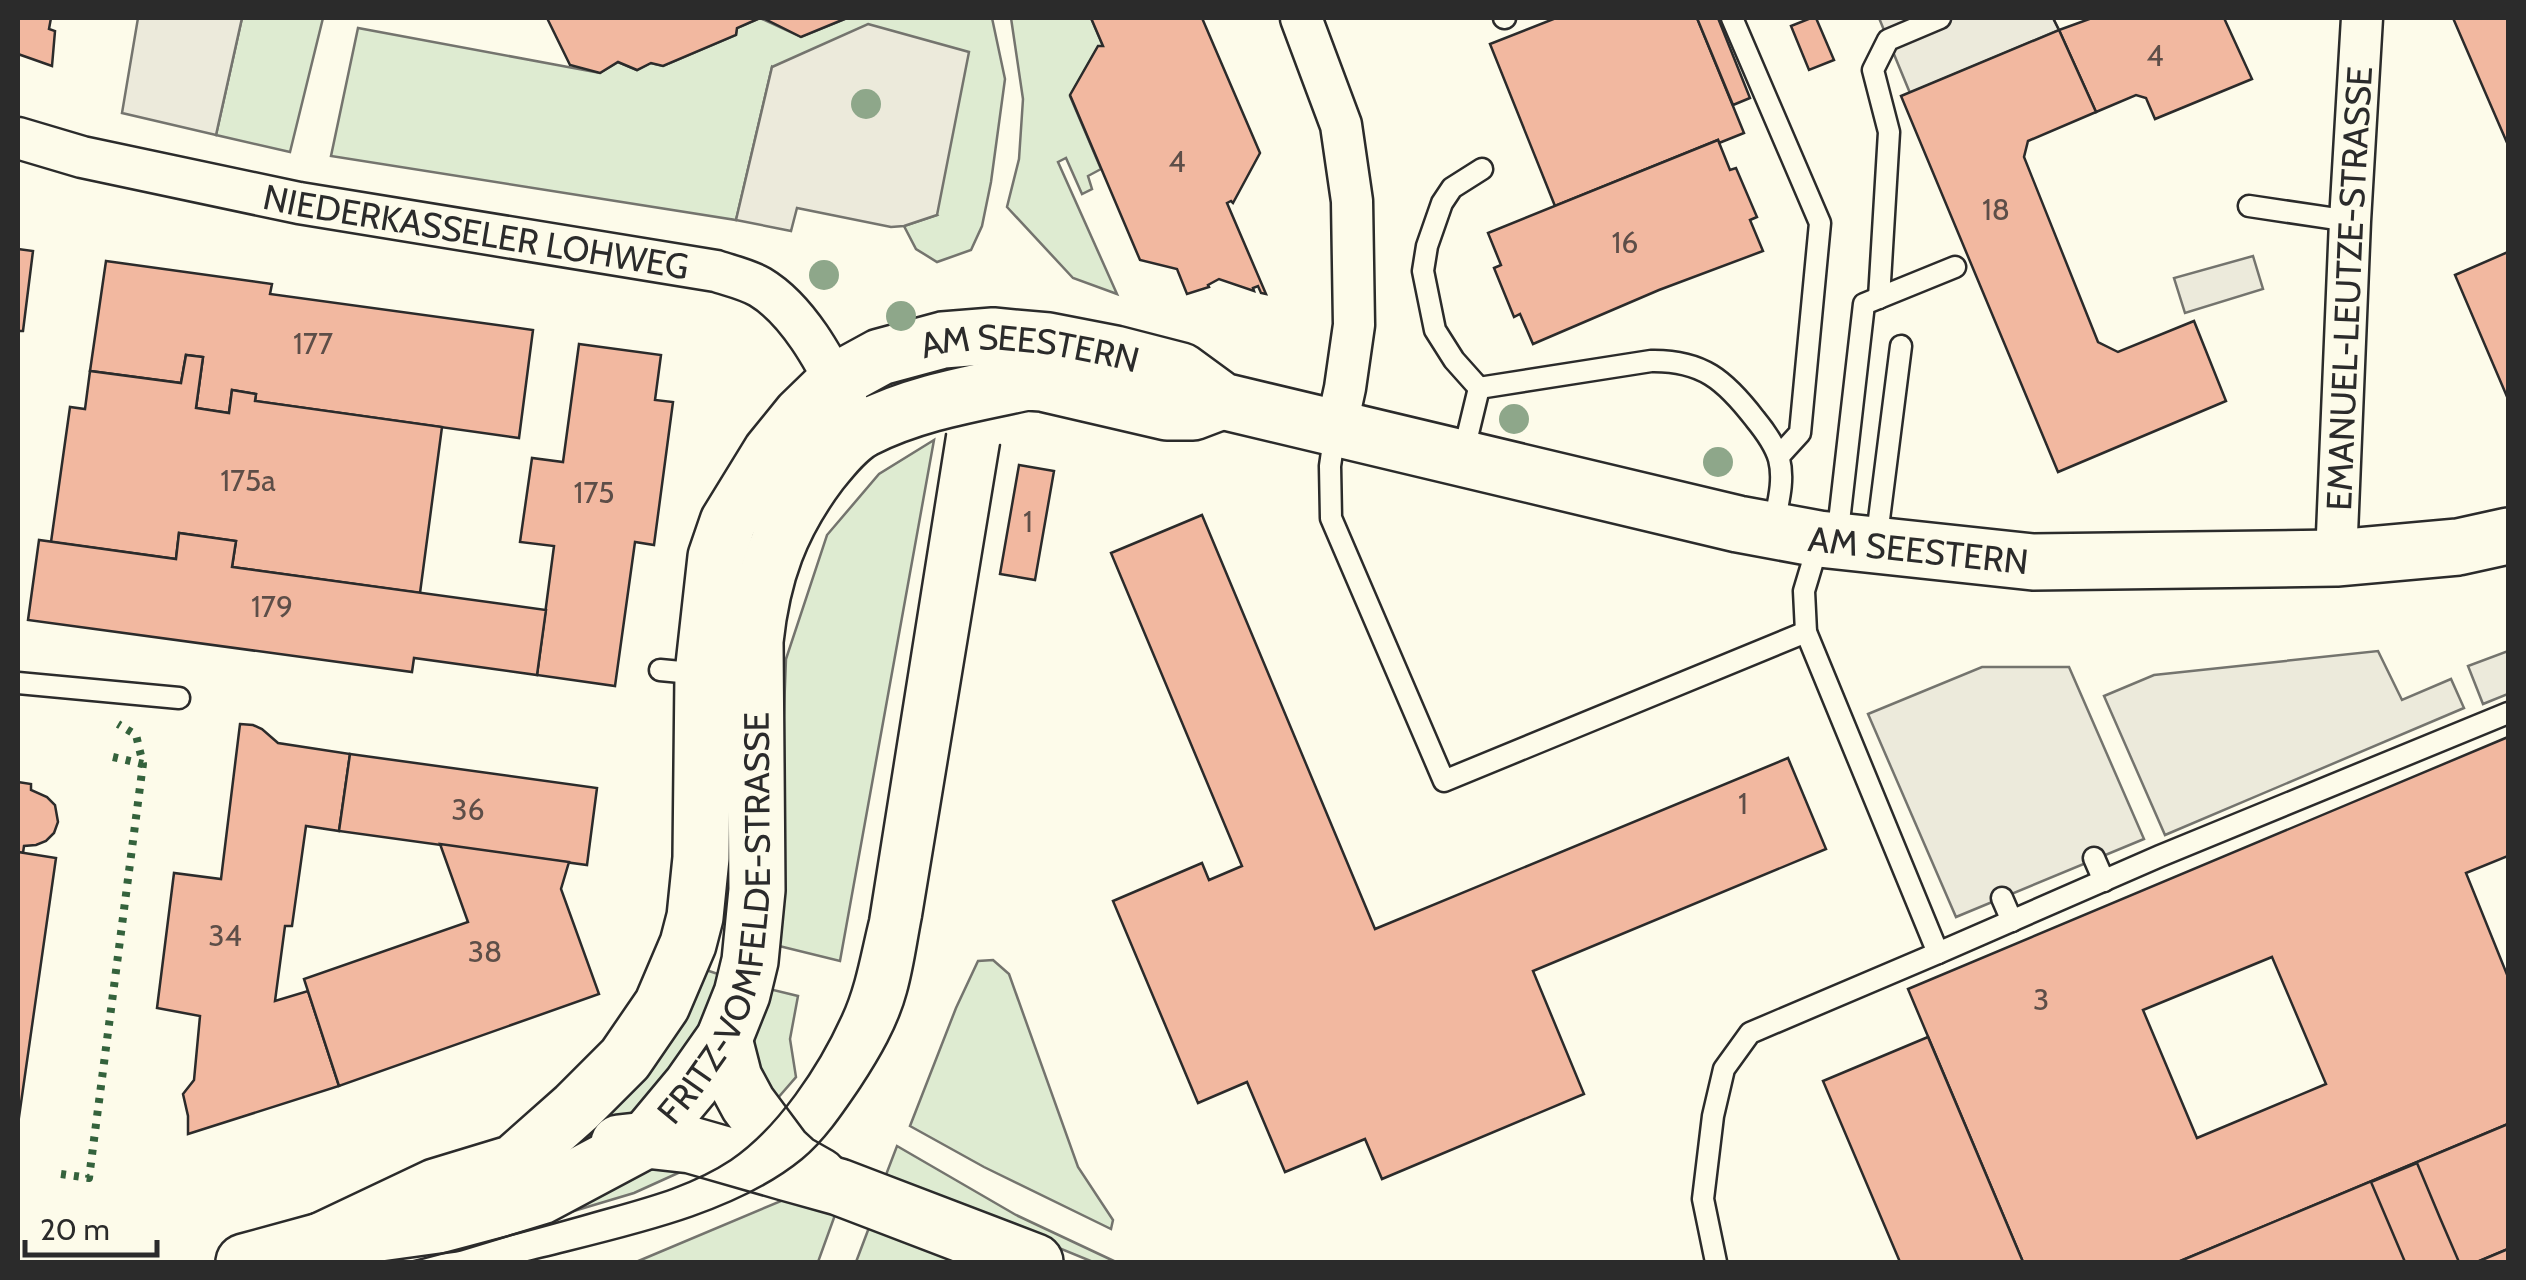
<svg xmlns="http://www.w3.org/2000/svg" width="2526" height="1280" viewBox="0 0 2526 1280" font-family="Cabin,sans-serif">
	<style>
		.green { fill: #deebd1; stroke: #74746e; stroke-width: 2.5 }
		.parking { fill: #eceadb; stroke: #74746e; stroke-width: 2.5 }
		.building { fill: #f2b8a0; stroke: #2b2b2b; stroke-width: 2.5; fill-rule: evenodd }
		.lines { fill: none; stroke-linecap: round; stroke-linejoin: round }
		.lane-casing { stroke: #2b2b2b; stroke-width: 25 }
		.street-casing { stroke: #2b2b2b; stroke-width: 45 }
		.secondary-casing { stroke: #2b2b2b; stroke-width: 60 }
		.lane { stroke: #fdfbea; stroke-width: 20 }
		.street { stroke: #fdfbea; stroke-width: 40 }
		.secondary { stroke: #fdfbea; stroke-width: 55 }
		.tram { stroke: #2b2b2b; stroke-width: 2.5 }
		.hedge { stroke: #34623c; stroke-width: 8; stroke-dasharray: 5 8; stroke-linecap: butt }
		.fence { stroke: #2b2b2b; stroke-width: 2.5; stroke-dasharray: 12 5; stroke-linecap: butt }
		.tree { fill: #8ea78a }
		.labels { text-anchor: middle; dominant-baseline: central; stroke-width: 8; stroke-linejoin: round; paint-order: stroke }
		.number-label { font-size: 30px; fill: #5d4e48 }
		.street-label { font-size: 35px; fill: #2b2b2b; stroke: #fdfbea }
	</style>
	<rect width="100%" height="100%" fill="#fdfbea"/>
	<g class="green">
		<path d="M242 18H323L290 152 216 135Z"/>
		<path d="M760 18 801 37 847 18H992L1005 79 991 182 982 226 971 250 937 262 916 249 904 226 937 215 772 67 736 220 331 156 358 28 600 73 618 62 637 70 651 63 663 66 736 35 737 28Z"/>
		<path d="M1011 18H1091L1103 46 1098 47 1070 96 1101 169 1088 176 1092 189 1082 194 1066 158 1058 162 1117 294 1073 278 1007 207 1019 159 1023 99Z"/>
		<path d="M934 440 840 961 775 945 786 659 827 535 879 474Z"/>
		<path d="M993 960 1009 974 1078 1167 1113 1220 1111 1229 984 1167 910 1126 956 1008 978 961Z"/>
		<path d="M694 966 730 978 718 1010 636 1126 584 1132Z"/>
		<path d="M761 987 798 996 790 1039 796 1077 770 1107 751 1065 752 1018Z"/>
		<path d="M897 1146 1016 1215 1116 1262H1093L988 1219 884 1180Z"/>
		<path d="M637 1157 709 1159 634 1193 537 1222Z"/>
		<path d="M788 1198 835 1215 818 1262H636Z"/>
		<path d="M870 1225 959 1262H856Z"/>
	</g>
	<g class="parking">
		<path d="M138 18H242L216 135 122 113Z"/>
		<path d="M1879 18H2053L2059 30 1910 93Z"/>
		<path d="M868 24 969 52 937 215 904 226 891 227 797 208 791 231 736 220 772 67Z"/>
		<path d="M2253 256 2263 289 2185 313 2174 278Z"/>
		<path d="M2378 651 2402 700 2451 679 2464 708 2165 835 2104 696 2154 675Z"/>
		<path d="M2508 651V694L2483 704 2468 666Z"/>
		<path d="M1982 667H2069L2144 839 1956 917 1868 714Z"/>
	</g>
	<g class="building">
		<path d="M18 18H51L49 29 55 31 52 66 18 54Z"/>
		<path d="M547 18H760L737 28 736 35 663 66 651 63 637 70 618 62 600 73 570 65Z"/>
		<path d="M763 18H847L801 37Z"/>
		<path d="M1091 18H1202L1260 153 1233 203 1231 201 1227 203 1266 294 1261 293 1258 286 1253 288 1254 291 1219 279 1208 285 1209 287 1187 294 1177 269 1140 260 1070 95 1098 46H1103Z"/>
		<path d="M1556 18H1697L1744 133 1719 143 1718 140 1555 206 1490 44Z"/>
		<path d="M1697 18H1718L1750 98 1733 105Z"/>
		<path d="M1811 18H1816L1834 60 1809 70 1791 26Z"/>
		<path d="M2092 18H2224L2252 79 2155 119 2146 98 2136 95 2096 112 2059 30Z"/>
		<path d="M2453 18H2508V145Z"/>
		<path d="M2059 30 2096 112 2028 141 2024 157 2098 342 2118 352 2194 321 2226 401 2058 472 1901 96Z"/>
		<path d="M1718 140 1730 170 1736 168 1757 217 1750 220 1763 251 1659 290 1533 344 1520 314 1514 317 1494 268 1501 265 1488 233Z"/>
		<path d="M18 249 33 251 23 331H18Z"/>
		<path d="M2508 252V399L2455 275Z"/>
		<path d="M106 261 272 284 270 294 533 330 519 438 255 401 256 394 232 390 229 413 196 408 203 357 186 355 181 383 90 371Z"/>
		<path d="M579 344 661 355 655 400 673 402 654 545 635 542 615 686 537 675 554 546 520 542 532 458 563 462Z"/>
		<path d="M186 355 203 357 196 408 229 413 232 390 256 394 255 401 442 427 420 593 232 567 236 541 179 533 176 559 51 542 70 407 85 409 90 371 181 383Z"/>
		<path d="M1019 465 1054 471 1035 580 1000 574Z"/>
		<path d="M1202 515 1375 929 1788 758 1826 849 1533 971 1584 1094 1382 1179 1365 1139 1285 1172 1247 1082 1198 1103 1113 901 1202 863 1209 880 1242 866 1111 553Z"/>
		<path d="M179 533 236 541 232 567 546 610 537 675 414 658 412 672 28 620 39 540 176 559Z"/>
		<path d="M240 724 253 725 262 729 278 743 350 754 339 831 306 826 292 926H285L275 1001 308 991 339 1086 188 1134V1116L183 1094 194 1080 200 1016 157 1008 174 873 221 879Z"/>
		<path d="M2508 737V856L2466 873 2508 977V1124L2178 1262H2023L1908 989ZM2272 957 2326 1084 2197 1138 2143 1010Z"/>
		<path d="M350 754 597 788 587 865 339 831Z"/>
		<path d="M18 782 31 784V790L47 797 55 805 58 822 54 833 46 841 36 845 24 846 23 853 18 852Z"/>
		<path d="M440 844 569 862 561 889 599 994 339 1086 304 979 468 922Z"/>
		<path d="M18 852 56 858 18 1124Z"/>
		<path d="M1928 1037 2023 1262H1900L1823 1081Z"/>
		<path d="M2508 1124V1249L2477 1262H2178Z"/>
		<path d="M2417 1163 2440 1218 2459 1262H2405L2371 1182Z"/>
		<path d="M2508 1249V1262H2477Z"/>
	</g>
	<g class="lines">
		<defs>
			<g id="lane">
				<path d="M1504 18H1505"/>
				<path d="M1732 18 1820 223 1800 433 1779 456"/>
				<path d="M2249 206 2350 221"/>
				<path d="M1879 298 1889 132 1873 70 1888 40 1940 18"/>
				<path d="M1479 388 1454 360 1435 330 1423 271 1427 246 1442 203 1452 188 1482 169"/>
				<path d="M1335 431 1330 466 1331 518 1444 781 1806 632"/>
				<path d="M1463 454 1479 388 1651 361C1702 360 1725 380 1755 419 1764 430 1775 445 1779 459 1785 482 1777 506 1773 529"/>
				<path d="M1837 539 1864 304 1955 267"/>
				<path d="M1876 543 1901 346"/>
				<path d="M660 670 702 674"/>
				<path d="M18 683 179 698"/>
				<path d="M2094 858 2104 881"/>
				<path d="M2002 898 2012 921"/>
				<path d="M1938 953 2160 856 2508 713"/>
				<path d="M1716 1262 1703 1199 1713 1116 1724 1069 1750 1033 1938 953 1806 632 1804 591 1819 541"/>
			</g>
			<g id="street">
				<path d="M1301 18 1341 125 1352 201 1354 325 1345 388 1336 429"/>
				<path id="s1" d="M18 138 82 157 299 203 716 271C731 276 746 279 760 287 800 311 827 365 848 405"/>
				<path id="s2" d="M2336 558 2350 221 2362 18"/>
			</g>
			<g id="secondary">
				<path d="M724 1039 734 1078 748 1104 783 1151 796 1163 819 1176"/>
				<path d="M619 1143 646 1140 691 1145 785 1172 839 1187 1035 1262"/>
				<path id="s3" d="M321 1241 435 1187 514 1163 576 1108 625 1059 662 1005 688 944 695 917 701 858 703 674 716 557 728 522 771 452 801 415 836 381 880 357 943 340 993 336 1048 341 1115 354 1181 371 1222 401 1738 524 1819 539 2033 562 2336 558 2458 547 2508 536"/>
				<path id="s4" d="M244 1262 321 1241 452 1223 541 1196 646 1140 691 1086 724 1039 742 994 750 961 757 890 755 641C762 575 780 525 820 472 832 457 847 438 864 429 915 403 971 394 1027 382L1042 383 1167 412H1193L1222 401"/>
			</g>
		</defs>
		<use href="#lane" class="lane-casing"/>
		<use href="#street" class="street-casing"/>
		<use href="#secondary" class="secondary-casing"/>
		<use href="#lane" class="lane"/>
		<use href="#street" class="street"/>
		<use href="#secondary" class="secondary"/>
		<g class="tram">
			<path d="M410 1262C467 1247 524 1232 581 1216 632 1201 686 1190 731 1160 778 1128 819 1066 842 1015 856 985 861 951 869 919L946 434"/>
			<path d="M525 1262C613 1239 730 1218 802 1159 825 1140 843 1113 860 1088 879 1059 898 1027 907 993 914 968 917 943 922 918L1000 445"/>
		</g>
		<g class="hedge">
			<path d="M113 757 143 764"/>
			<path d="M61 1174 89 1178 143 764 136 735 118 724"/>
		</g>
		<path class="fence" d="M2053 18 2059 30"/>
	</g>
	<g class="tree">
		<circle cx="866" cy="104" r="15"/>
		<circle cx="824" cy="275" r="15"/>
		<circle cx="901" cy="316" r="15"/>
		<circle cx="1514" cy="419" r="15"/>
		<circle cx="1718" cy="462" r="15"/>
	</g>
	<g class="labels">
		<g class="number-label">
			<text x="2155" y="55">4</text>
			<text x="1177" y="161">4</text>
			<text x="1996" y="209">18</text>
			<text x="1625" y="242">16</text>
			<text x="313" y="343">177</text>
			<text x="248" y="480">175a</text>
			<text x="594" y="492">175</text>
			<text x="1028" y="521">1</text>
			<text x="272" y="606">179</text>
			<text x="1743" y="803">1</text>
			<text x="468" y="809">36</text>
			<text x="225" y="935">34</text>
			<text x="485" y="951">38</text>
			<text x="2041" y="999">3</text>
		</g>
		<g class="street-label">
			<text stroke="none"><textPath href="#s1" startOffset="468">NIEDERKASSELER LOHWEG</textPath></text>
			<text stroke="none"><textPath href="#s2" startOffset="270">EMANUEL-LEUTZE-STRASSE</textPath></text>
			<text stroke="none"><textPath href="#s3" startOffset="1300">AM SEESTERN</textPath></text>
			<text stroke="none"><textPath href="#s3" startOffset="2218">AM SEESTERN</textPath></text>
			<text stroke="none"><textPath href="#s4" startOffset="668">FRITZ-VOMFELDE-STRASSE</textPath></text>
		</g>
	</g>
	<rect width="2526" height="1280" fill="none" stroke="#2b2b2b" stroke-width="40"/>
	<path d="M25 1240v15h132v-15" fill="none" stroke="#2b2b2b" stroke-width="5"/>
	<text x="40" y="1240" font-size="30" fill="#2b2b2b" stroke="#fdfbea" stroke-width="8" paint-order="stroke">20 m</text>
</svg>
